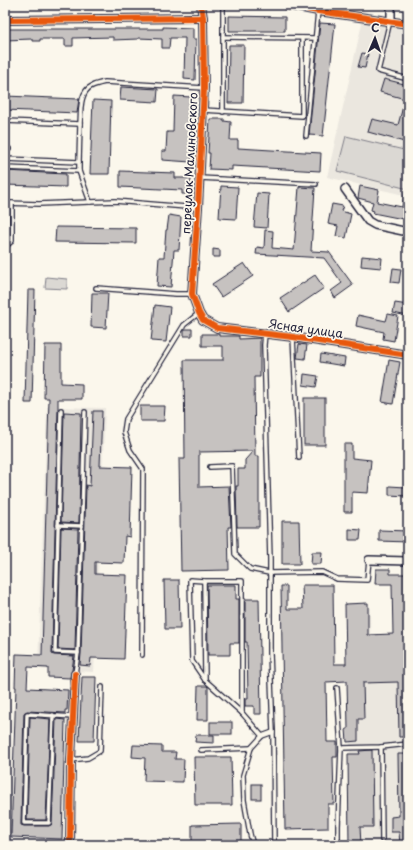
<svg xmlns="http://www.w3.org/2000/svg" width="413" height="850" viewBox="0 0 413 850" font-family="'Playpen Sans',sans-serif">
	<style>
		.built { fill: #ebe7df }
		.green { fill: #dbd8d3; stroke: #7e7d87 }
		.building { fill: #c6c2c0; stroke: #22223b }
		.lines { fill: none; stroke-linecap: round; stroke-linejoin: round }
		.service-casing { stroke: #22223b; stroke-width: 6 }
		.minor-casing { stroke: #22223b; stroke-width: 10 }
		.service { stroke: #fbf7ec; stroke-width: 3.5 }
		.minor { stroke: #fbf7ec; stroke-width: 7 }
		.cycleway-casing { stroke: #fbf7ec; stroke-width: 8 }
		.cycleway { stroke: #e8590c; stroke-width: 6 }
		.labels { text-anchor: middle; dominant-baseline: central; stroke-width: 3.5; stroke-linejoin: round; paint-order: stroke }
		.street-label { font-size: 12px; fill: #22223b; stroke: #fbf7ec }
	</style>
	<rect width="100%" height="100%" fill="#fbf7ec"/>
	<filter id="ink" filterUnits="userSpaceOnUse"><feTurbulence type="fractalNoise" baseFrequency=".025" numOctaves="2"/><feDisplacementMap in="SourceGraphic" scale="8" xChannelSelector="R" yChannelSelector="G"/><feConvolveMatrix kernelMatrix="1 2 1 2 8 2 1 2 1" color-interpolation-filters="sRGB"/></filter>
	<g filter="url(#ink)">
		<g class="built">
			<path d="M363 19 408 29V196L327 177Z"/>
			<path d="M47 407 105 408 94 672 38 669Z"/>
			<path d="M348 605 370 606 371 673H398L400 739H408V845H351Z"/>
		</g>
		<g class="green">
			<path d="M346 136 408 151V189L337 171Z"/>
			<path d="M46 277 67 279V289L45 288Z"/>
		</g>
		<g class="building">
			<path d="M229 16 285 17V31H229Z"/>
			<path d="M320 23 335 24 323 136 309 135Z"/>
			<path d="M163 27 193 28V39H196L195 80 184 79 185 38H170L169 48H162V39L138 38V39L113 40V37L73 38V46H65V39H40V41H32V39L5 40V29H163Z"/>
			<path d="M229 45H244L243 103H228Z"/>
			<path d="M362 53 368 54 365 68 358 67Z"/>
			<path d="M384 79 408 85V143L368 132 372 119 398 125 405 99 380 92Z"/>
			<path d="M121 87 158 89 157 102 120 100Z"/>
			<path d="M5 96 79 99 77 113 5 110Z"/>
			<path d="M174 96 191 97 190 133H192L191 162 162 160V151H166L167 132H173Z"/>
			<path d="M93 100 111 101 109 174H90Z"/>
			<path d="M210 119H224V121L231 122 230 140H238V148L321 153 320 171 232 166V170L209 169 210 153H208Z"/>
			<path d="M5 171 66 174V187L5 185Z"/>
			<path d="M120 171 175 173V178H191L190 194H182V190L120 187Z"/>
			<path d="M221 186 238 187 236 219 219 218Z"/>
			<path d="M360 186 379 190 377 202 402 207 405 191 408 192V220L373 213 374 211 371 210 373 202 358 198Z"/>
			<path d="M299 187 315 188 311 251 329 252 353 285 335 298 331 291 342 283 324 258 256 254 257 247 264 248 265 230 273 231 272 248 294 250Z"/>
			<path d="M257 193 269 194 267 228 254 227Z"/>
			<path d="M332 204 343 206 341 211 351 214 346 238 336 236 338 226 328 224Z"/>
			<path d="M169 215 181 217 179 250H174L171 287 157 286 159 257H164L166 230H167Z"/>
			<path d="M56 227 136 228V243L55 242Z"/>
			<path d="M213 249 220 250V257H213Z"/>
			<path d="M362 256 382 258 381 268 361 266Z"/>
			<path d="M244 263 253 276 221 297 212 284Z"/>
			<path d="M393 268 401 269 399 283 391 282Z"/>
			<path d="M315 275 324 288 289 312 280 298Z"/>
			<path d="M28 290H35L32 403H25Z"/>
			<path d="M92 293H108L106 328 91 327Z"/>
			<path d="M395 303 408 305V316L393 313Z"/>
			<path d="M155 305 170 307 166 342 151 341Z"/>
			<path d="M388 314 398 316 394 341 383 339 384 332 356 326 358 315 386 321Z"/>
			<path d="M185 329H192V336H184V331Z"/>
			<path d="M202 334H219V336H239V339L260 338V377H254L255 456H259V527H237L236 486H238V469H245V460L253 451 199 452V487L229 486 231 527H228L229 570 181 571 179 459H185L184 360H223V346H202Z"/>
			<path d="M299 344 307 345 305 359 297 358Z"/>
			<path d="M45 345H61V383L82 384V399H58V410L52 652V654L54 655 74 656 72 670 71 672 70 678 48 677V668L28 667 27 688 68 690 67 710H65V713L27 711 24 713 21 823V825L24 826H49L52 824 56 719 65 720 62 839 11 837 16 687H15L16 654 42 655 49 398H44Z"/>
			<path d="M321 354 345 358 344 366 320 362Z"/>
			<path d="M389 360 400 362 393 404 382 402Z"/>
			<path d="M304 374 318 376 316 387 303 385Z"/>
			<rect x="304" y="398" width="21" height="47"/>
			<path d="M140 406H165L164 421H140Z"/>
			<path d="M93 411H102L100 466 132 467 130 537 125 536 124 563 95 562V574L127 575 124 659 91 658 90 666 80 665 81 653 86 485 90 486Z"/>
			<path d="M64 412 81 413 79 523 61 522Z"/>
			<path d="M344 444H352V458L371 460 368 493 352 492V512H344Z"/>
			<path d="M389 486 406 487V496L389 495Z"/>
			<path d="M282 521H299L300 564H282Z"/>
			<path d="M61 528 78 529 75 650 58 649Z"/>
			<path d="M349 529 361 530 360 540H349Z"/>
			<path d="M379 530 408 531V542L379 541Z"/>
			<path d="M312 552H322L321 564H311Z"/>
			<path d="M376 569H390V574H406V613H408V737H399L398 682 363 683 364 719H358V741L347 742 346 729H348L347 681 326 682 327 742H337V757H333L334 804H328V828L285 829 281 586H287V609H303L302 585H333L334 664H346L345 604 368 603V635L393 634 392 584H375Z"/>
			<path d="M164 580H179L180 629H165Z"/>
			<path d="M207 585H236V599H239V643H230V655H208Z"/>
			<path d="M245 599H259L261 714H254V706H245V699H248L247 642H245Z"/>
			<path d="M82 677H96L94 741H79Z"/>
			<path d="M198 686H207L208 687V720H197Z"/>
			<path d="M30 717 50 719 46 820H27Z"/>
			<rect x="210" y="722" width="22" height="12"/>
			<path d="M196 735H214V743L195 742Z"/>
			<path d="M133 745 162 746V752H176L175 759H184L183 782 144 781 145 758 132 757Z"/>
			<path d="M372 750 373 827H360L361 845H349L348 754H360L359 751Z"/>
			<path d="M398 754H408V845H400L399 832H391V817L399 816Z"/>
			<path d="M194 757H231L232 805H195Z"/>
			<rect x="252" y="784" width="9" height="15"/>
			<path d="M241 824V845H192V825Z"/>
		</g>
		<g class="lines">
			<defs>
				<g id="service">
					<path d="M390 21 378 71 408 79"/>
					<path d="M223 37 316 38"/>
					<path d="M203 110 302 116V38"/>
					<path d="M223 112V5"/>
					<path d="M5 121 80 124 79 162V171L90 202"/>
					<path d="M80 124C81 112 79 92 92 86 96 84 101 83 105 82L204 88"/>
					<path d="M306 136 318 11"/>
					<path d="M5 149H9"/>
					<path d="M5 159 79 162"/>
					<path d="M5 168 79 171"/>
					<path d="M200 178 316 184"/>
					<path d="M5 203 39 204 115 201 198 208"/>
					<path d="M5 247 12 241V203"/>
					<path d="M96 288 176 294H192"/>
					<path d="M265 334 264 345 270 559V653L273 732"/>
					<path d="M293 337 299 458"/>
					<path d="M61 410 55 652 78 653"/>
					<path d="M210 467 232 466 235 554 250 569 269 573 322 572 337 579 367 580 369 560"/>
					<path d="M58 525 82 526"/>
					<path d="M204 581 190 580 192 661 205 680 242 713 262 736"/>
					<path d="M142 655 143 469 130 450 124 432 126 419 184 325 199 313"/>
					<path d="M75 674 78 653 85 412"/>
					<path d="M205 680 204 581H242V713"/>
					<path d="M337 688 341 748 338 826V845"/>
					<path d="M53 715 49 823H24L27 714 73 717"/>
					<path d="M381 747 382 840"/>
					<path d="M341 748 381 747 408 744"/>
					<path d="M201 750 251 748"/>
					<path d="M71 760 88 758 100 751 102 687"/>
					<path d="M253 845 250 834 244 800 243 775 251 748 262 736 273 732 274 845"/>
				</g>
				<g id="minor">
					<path d="M201 5 203 18 204 88 198 208 192 294 199 313 203 320 217 328 293 337 408 355"/>
					<path d="M287 5 318 11 408 24"/>
					<path d="M5 20 203 18"/>
					<path d="M391 21V5"/>
					<path d="M345 189 368 221 375 225 408 232"/>
					<path d="M369 560 408 561"/>
					<path d="M70 845 71 760 75 674"/>
				</g>
			</defs>
			<use href="#service" class="service-casing"/>
			<use href="#minor" class="minor-casing"/>
			<use href="#service" class="service"/>
			<use href="#minor" class="minor"/>
			<defs>
				<g id="cycleway">
					<path d="M201 5 203 18 204 88 198 208 192 294 199 313 203 320 217 328 293 337 408 355"/>
					<path d="M287 5 318 11 408 24"/>
					<path d="M5 20 203 18"/>
					<path d="M70 845 71 760 75 674"/>
				</g>
			</defs>
			<use href="#cycleway" class="cycleway-casing"/>
			<use href="#cycleway" class="cycleway"/>
		</g>
	</g>
	<g class="labels">
		<g class="street-label">
			<text transform="translate(189 163) rotate(-87)">переулок Малиновского</text>
			<text transform="translate(306 328) rotate(8)">Ясная улица</text>
		</g>
	</g>
	<rect width="413" height="850" fill="none" stroke="#fbf7ec" stroke-width="20"/>
	<rect x="10" y="10" width="393" height="830" fill="none" stroke="#22223b" stroke-width="1.5" filter="url(#ink)"/>
	<g transform="translate(375 38) rotate(2)" stroke="#fbf7ec" stroke-width="3" paint-order="stroke">
	<path d="M0-3L7 15L0 10L-7 15Z" fill="#22223b"/>
	<text y="-6" font-size="11" font-weight="bold" text-anchor="middle" fill="#22223b">С</text>
	</g>
</svg>
